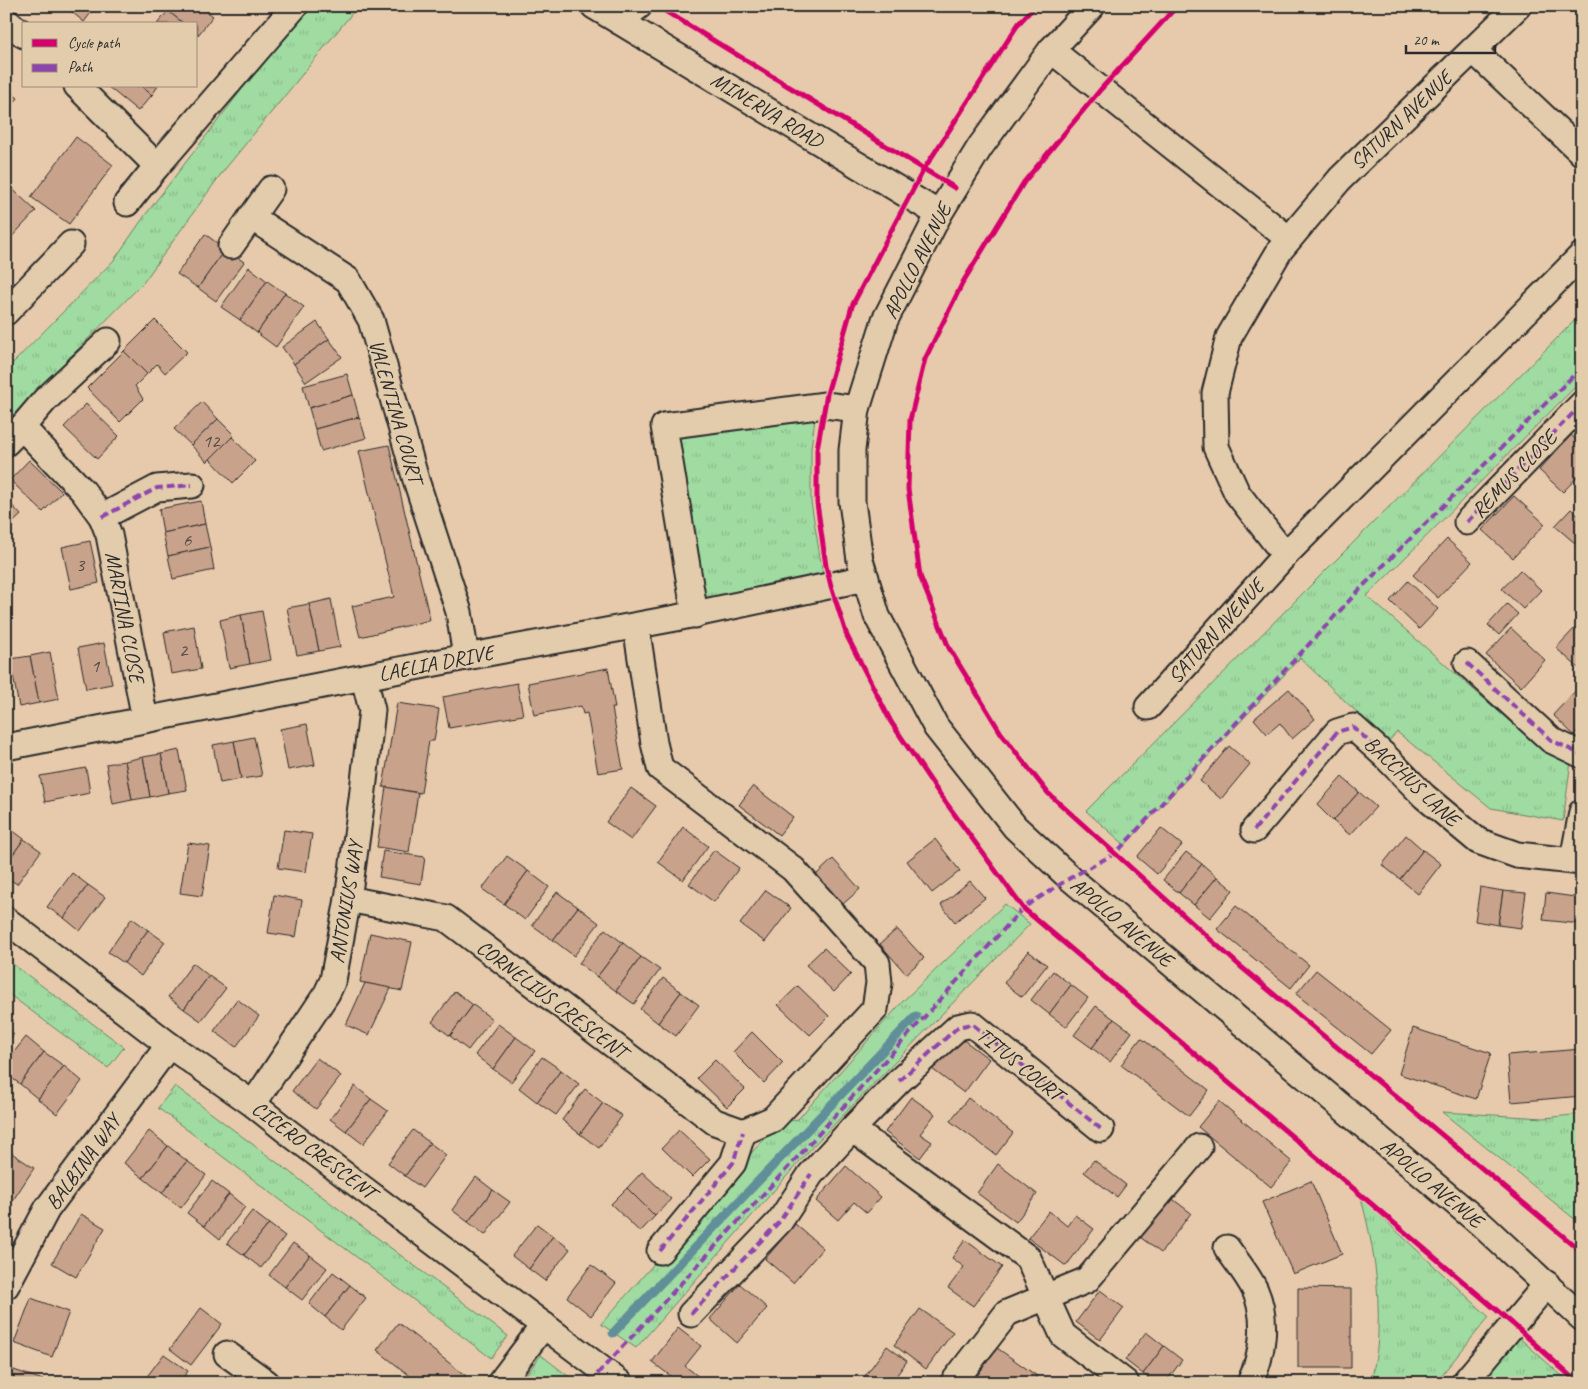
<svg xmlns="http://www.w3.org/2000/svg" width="1588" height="1389" viewBox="0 0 1588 1389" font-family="Caveat,sans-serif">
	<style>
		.grass { fill: url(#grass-tufts); stroke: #668366 }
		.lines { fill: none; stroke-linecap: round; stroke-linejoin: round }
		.stream { stroke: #618f99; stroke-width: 9 }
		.building { fill: #c9a28b; stroke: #2b2b2b }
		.minor-casing { stroke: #2b2b2b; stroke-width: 29 }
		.minor { stroke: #e3ccac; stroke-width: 25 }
		.quiet { stroke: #8e44ad; stroke-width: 4; stroke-dasharray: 8 4; stroke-linecap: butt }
		.cycleway-casing { stroke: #e3ccac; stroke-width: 8 }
		.cycleway { stroke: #d6006c; stroke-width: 5 }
		.labels { text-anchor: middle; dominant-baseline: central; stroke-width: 4; stroke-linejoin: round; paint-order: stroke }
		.number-label { font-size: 19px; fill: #524943 }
		.street-label { font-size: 21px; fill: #2b2b2b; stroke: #e3ccac }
	</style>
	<defs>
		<pattern id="grass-tufts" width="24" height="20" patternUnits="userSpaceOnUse" patternTransform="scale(1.25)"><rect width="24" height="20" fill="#a0dba1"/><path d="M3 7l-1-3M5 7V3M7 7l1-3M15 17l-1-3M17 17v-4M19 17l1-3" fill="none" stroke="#8abc8b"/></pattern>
	</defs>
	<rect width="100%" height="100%" fill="#e7caab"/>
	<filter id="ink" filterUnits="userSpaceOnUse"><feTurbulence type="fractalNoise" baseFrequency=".02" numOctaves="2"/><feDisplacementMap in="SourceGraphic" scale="10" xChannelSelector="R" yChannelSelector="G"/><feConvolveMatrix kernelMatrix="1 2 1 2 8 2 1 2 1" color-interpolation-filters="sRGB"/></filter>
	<g filter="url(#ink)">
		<g class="grass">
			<path d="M306 6H358L221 174 143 283 6 422V370L114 260 146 214Z"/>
			<path d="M1582 313V380L1367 596 1539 747 1571 761 1563 821 1491 808 1397 732 1388 742 1300 658 1125 845 1086 811Z"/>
			<path d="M816 411 811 448V502L824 581 699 607 671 434Z"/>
			<path d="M1005 904 1030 924 813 1146 636 1348 601 1324 777 1124 798 1119 904 1000Z"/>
			<path d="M6 959 124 1047 108 1068 6 992Z"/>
			<path d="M175 1086 508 1336 491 1358 158 1108Z"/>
			<path d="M1442 1112 1544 1118 1582 1114V1225Z"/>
			<path d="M1361 1198 1489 1317 1435 1383H1371C1374 1366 1378 1349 1378 1333 1380 1286 1373 1243 1361 1198Z"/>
			<path d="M1516 1335 1570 1383H1475Z"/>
			<path d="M541 1355 577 1383H520Z"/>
		</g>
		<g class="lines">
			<path class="stream" d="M613 1333 916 1016"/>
		</g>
		<g class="building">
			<path d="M68 6H96L84 22 67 8Z"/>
			<path d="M171 6H200L213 16 198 35 196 24H184L168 11Z"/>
			<path d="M168 11 184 24H157Z"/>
			<path d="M107 86H141L152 95 138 111Z"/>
			<path d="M141 86H158L152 95Z"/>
			<path d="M6 89 18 98 6 112Z"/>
			<path d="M76 137 113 165 69 224 31 197Z"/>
			<path d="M6 183 36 211 6 243Z"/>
			<path d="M205 234 225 249 198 288 177 274Z"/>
			<path d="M225 249 244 262 216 301 198 288Z"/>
			<path d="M249 267 267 281 240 320 221 307Z"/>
			<path d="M267 281 285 293 257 333 240 320Z"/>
			<path d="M285 293 304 307 276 347 257 333Z"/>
			<path d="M155 320 187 352 165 373 157 364 147 374 124 351Z"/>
			<path d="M317 322 329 339 294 364 282 347Z"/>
			<path d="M329 339 342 357 306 382 294 364Z"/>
			<path d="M124 351 147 374 135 386 143 399 120 422 87 388Z"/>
			<path d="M347 374 353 395 309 408 303 386Z"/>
			<path d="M353 395 359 417 315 429 309 408Z"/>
			<path d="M202 402 218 419 191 445 174 429Z"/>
			<path d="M86 404 119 436 97 459 64 427Z"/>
			<path d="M359 417 366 438 321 451 315 429Z"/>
			<path d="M218 419 234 435 207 462 191 445Z"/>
			<path d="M1571 435 1582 445V472L1563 492 1539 470Z"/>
			<path d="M232 437 255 461 233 483 210 459Z"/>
			<path d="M389 445 430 620 360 637 352 606 394 597 359 451Z"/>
			<path d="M29 460 62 492 43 512 10 480Z"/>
			<path d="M1514 496 1545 524 1513 558 1482 530Z"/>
			<path d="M6 499 21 515 6 529Z"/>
			<path d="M201 501 205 524 163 533 159 509Z"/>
			<path d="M1571 509 1582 519V538L1576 544 1555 526Z"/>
			<path d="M205 524 210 547 168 556 163 533Z"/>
			<path d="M1447 539 1472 562 1438 598 1413 575Z"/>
			<path d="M90 541 99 583 71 589 62 547Z"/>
			<path d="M210 547 214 570 173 579 168 556Z"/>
			<path d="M1520 570 1541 590 1523 609 1502 589Z"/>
			<path d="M1408 581 1438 609 1419 629 1390 601Z"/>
			<path d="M331 599 340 647 319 651 309 604Z"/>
			<path d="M309 604 319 651 297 655 287 608Z"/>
			<path d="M1507 604 1518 614 1499 635 1488 625Z"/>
			<path d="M262 611 271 660 250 664 241 615Z"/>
			<path d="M241 615 250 664 229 668 220 620Z"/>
			<path d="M194 626 201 669 171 674 164 632Z"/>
			<path d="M1511 628 1545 660 1521 687 1486 655Z"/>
			<path d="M1575 628 1582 634V671L1556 648Z"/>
			<path d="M104 643 112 684 86 689 78 648Z"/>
			<path d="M50 652 59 699 39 703 30 656Z"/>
			<path d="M30 656 39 703 19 707 10 659Z"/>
			<path d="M608 668 615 708H612L623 769 598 773 587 713 583 714 581 706 534 715 528 683Z"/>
			<path d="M517 683 523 715 449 728 443 697Z"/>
			<path d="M1579 687 1582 690V726L1574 735 1553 715Z"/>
			<path d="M1289 689 1315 719 1292 739 1280 723 1267 734 1254 719Z"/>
			<path d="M397 703 439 709 434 741H429L421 793 383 787Z"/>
			<path d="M307 724 315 765 288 770 280 729Z"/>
			<path d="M254 737 262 776 241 779 234 741Z"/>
			<path d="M234 741 241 779 220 783 213 745Z"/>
			<path d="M1229 746 1250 764 1221 799 1200 781Z"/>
			<path d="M179 750 187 790 168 793 161 754Z"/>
			<path d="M161 754 168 793 150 797 143 757Z"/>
			<path d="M143 757 150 797 132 800 125 761Z"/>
			<path d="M125 761 132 800 113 804 106 764Z"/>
			<path d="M86 768 90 793 45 802 40 776Z"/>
			<path d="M1342 777 1359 792 1333 821 1317 805Z"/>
			<path d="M753 786 793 817 779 835 739 805Z"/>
			<path d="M386 787 418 793 409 852 377 847Z"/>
			<path d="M631 788 656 806 631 840 606 822Z"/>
			<path d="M1359 792 1376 807 1350 835 1333 821Z"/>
			<path d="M8 827 24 839 6 864V829Z"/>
			<path d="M683 827 708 846 683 880 658 862Z"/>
			<path d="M1161 828 1182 845 1157 874 1137 857Z"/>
			<path d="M284 830 312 834 306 872 278 868Z"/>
			<path d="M1406 835 1423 850 1400 879 1382 865Z"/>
			<path d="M24 839 41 851 17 884 6 877V864Z"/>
			<path d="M935 839 960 871 932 893 907 861Z"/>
			<path d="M188 843 210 846 202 896 180 893Z"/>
			<path d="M714 850 739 868 714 902 689 884Z"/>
			<path d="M1423 850 1441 864 1418 894 1400 879Z"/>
			<path d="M383 851 425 857 421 884 379 877Z"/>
			<path d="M1186 852 1202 864 1179 893 1163 880Z"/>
			<path d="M507 856 528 871 504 904 482 889Z"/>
			<path d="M833 859 860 889 843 904 816 875Z"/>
			<path d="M1202 864 1217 877 1194 905 1179 893Z"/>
			<path d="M528 871 549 887 525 920 504 904Z"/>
			<path d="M72 873 88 885 64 918 47 907Z"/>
			<path d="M1217 877 1233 890 1210 918 1194 905Z"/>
			<path d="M970 881 985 898 955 922 941 905Z"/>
			<path d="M88 885 105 897 80 931 64 918Z"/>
			<path d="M1480 887 1503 891 1498 925 1475 921Z"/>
			<path d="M766 890 791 908 765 942 740 924Z"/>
			<path d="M1503 891 1526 893 1521 928 1498 925Z"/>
			<path d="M557 892 578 907 553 940 532 925Z"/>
			<path d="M1546 893 1582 898 1581 924 1543 920Z"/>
			<path d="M274 895 302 900 296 937 268 933Z"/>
			<path d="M1236 906 1309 965 1291 988 1217 929Z"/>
			<path d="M578 907 599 923 574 956 553 940Z"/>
			<path d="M132 918 148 930 124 963 108 952Z"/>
			<path d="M605 929 623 943 597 977 579 963Z"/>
			<path d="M897 929 924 958 906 974 880 944Z"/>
			<path d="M148 930 165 942 141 976 124 963Z"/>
			<path d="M370 933 412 942 402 991 360 982Z"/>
			<path d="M623 943 641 957 616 991 597 977Z"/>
			<path d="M824 948 851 974 834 992 806 965Z"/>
			<path d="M1028 951 1047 965 1022 997 1004 983Z"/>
			<path d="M641 957 660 970 634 1004 616 991Z"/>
			<path d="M193 963 209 976 184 1009 168 997Z"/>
			<path d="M1316 970 1391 1030 1371 1054 1296 994Z"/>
			<path d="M1053 971 1071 985 1049 1014 1031 1000Z"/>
			<path d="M209 976 226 988 201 1021 184 1009Z"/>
			<path d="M663 978 681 992 658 1023 640 1009Z"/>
			<path d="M365 983 391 988 369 1035 346 1025Z"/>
			<path d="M1071 985 1088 998 1066 1027 1049 1014Z"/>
			<path d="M798 986 829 1016 810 1035 778 1005Z"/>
			<path d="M455 991 473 1005 450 1036 432 1022Z"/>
			<path d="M681 992 699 1005 676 1036 658 1023Z"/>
			<path d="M237 999 259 1016 236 1047 214 1031Z"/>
			<path d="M473 1005 492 1019 468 1050 450 1036Z"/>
			<path d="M1096 1006 1114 1019 1092 1048 1074 1035Z"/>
			<path d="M1114 1019 1132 1032 1110 1062 1092 1048Z"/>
			<path d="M498 1024 516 1037 493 1069 475 1055Z"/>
			<path d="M6 1027 14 1034 6 1044Z"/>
			<path d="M1413 1028 1491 1053 1476 1099 1399 1074Z"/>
			<path d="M752 1032 783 1063 764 1083 733 1052Z"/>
			<path d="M957 1035 989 1059 964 1093 932 1069Z"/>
			<path d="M26 1037 44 1052 20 1084 6 1074V1062Z"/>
			<path d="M516 1037 535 1051 511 1082 493 1069Z"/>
			<path d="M1141 1038 1209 1090 1189 1116 1121 1065Z"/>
			<path d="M1582 1049V1096L1511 1102 1507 1055Z"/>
			<path d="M44 1052 64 1066 38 1099 20 1084Z"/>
			<path d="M542 1057 561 1070 537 1102 519 1088Z"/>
			<path d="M317 1058 341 1076 316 1109 292 1091Z"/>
			<path d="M715 1060 745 1089 727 1107 697 1078Z"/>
			<path d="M64 1066 82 1081 57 1114 38 1099Z"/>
			<path d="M561 1070 579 1084 556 1115 537 1102Z"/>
			<path d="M355 1086 371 1099 346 1131 330 1119Z"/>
			<path d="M585 1089 603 1103 580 1134 562 1120Z"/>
			<path d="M911 1097 935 1114 920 1134 932 1142 920 1158 885 1132Z"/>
			<path d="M968 1098 1013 1133 996 1155 950 1121Z"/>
			<path d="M371 1099 388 1111 363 1144 346 1131Z"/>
			<path d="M1219 1101 1292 1162 1271 1187 1198 1127Z"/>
			<path d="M603 1103 622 1116 599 1148 580 1134Z"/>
			<path d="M413 1130 430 1143 405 1176 388 1163Z"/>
			<path d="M679 1130 710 1159 692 1177 662 1148Z"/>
			<path d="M149 1131 168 1146 143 1178 124 1163Z"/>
			<path d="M430 1143 446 1155 422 1188 405 1176Z"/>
			<path d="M168 1146 187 1161 162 1193 143 1178Z"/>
			<path d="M10 1152 34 1168 6 1211V1158Z"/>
			<path d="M1094 1160 1126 1185 1117 1197 1084 1172Z"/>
			<path d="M187 1161 206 1175 181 1208 162 1193Z"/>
			<path d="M998 1164 1037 1194 1016 1222 977 1193Z"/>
			<path d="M846 1166 881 1197 867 1213 854 1202 838 1220 816 1201Z"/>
			<path d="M642 1172 671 1199 655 1216 627 1188Z"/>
			<path d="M476 1177 493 1190 468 1222 452 1210Z"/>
			<path d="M212 1181 229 1194 204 1226 187 1213Z"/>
			<path d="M1311 1181 1342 1254 1293 1274 1262 1202Z"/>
			<path d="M627 1188 655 1216 640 1232 611 1204Z"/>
			<path d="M493 1190 510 1202 485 1235 468 1222Z"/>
			<path d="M229 1194 245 1207 220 1239 204 1226Z"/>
			<path d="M1170 1197 1191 1213 1161 1253 1140 1237Z"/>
			<path d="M252 1211 269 1224 244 1255 227 1243Z"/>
			<path d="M1049 1211 1067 1226 1075 1215 1094 1229 1066 1266 1028 1238Z"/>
			<path d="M81 1214 105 1228 76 1277 52 1263Z"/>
			<path d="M269 1224 285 1236 261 1268 244 1255Z"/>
			<path d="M537 1224 553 1236 529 1269 512 1256Z"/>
			<path d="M795 1224 823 1248 793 1283 765 1259Z"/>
			<path d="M553 1236 570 1249 545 1281 529 1269Z"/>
			<path d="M965 1240 1002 1267 973 1306 948 1288 964 1267 952 1258Z"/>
			<path d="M293 1243 310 1255 285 1287 269 1275Z"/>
			<path d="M310 1255 327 1268 302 1300 285 1287Z"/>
			<path d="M591 1265 616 1283 591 1316 567 1297Z"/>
			<path d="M333 1272 350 1285 325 1317 309 1304Z"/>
			<path d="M740 1284 767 1308 737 1343 710 1319Z"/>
			<path d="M350 1285 366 1298 341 1330 325 1317Z"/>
			<path d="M1298 1288 1351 1289V1368H1298Z"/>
			<path d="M1100 1290 1124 1308 1100 1340 1076 1322Z"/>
			<path d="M31 1298 69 1312 52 1357 14 1343Z"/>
			<path d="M201 1308 222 1324 191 1365 170 1349Z"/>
			<path d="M920 1309 953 1332 926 1369 894 1345Z"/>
			<path d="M398 1323 466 1376 461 1383H419L377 1350Z"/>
			<path d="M678 1328 701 1346 685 1366 699 1377 695 1383H680L652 1362Z"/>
			<path d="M1146 1332 1164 1346 1143 1374 1125 1360Z"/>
			<path d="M887 1346 907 1361 891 1383H860Z"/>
			<path d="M1164 1346 1182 1360 1165 1383H1155L1143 1374Z"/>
			<path d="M997 1348 1037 1376 1032 1383H972Z"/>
			<path d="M164 1354 188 1371 179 1383H142Z"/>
			<path d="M8 1368 43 1380 42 1383H6Z"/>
		</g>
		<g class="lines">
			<defs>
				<g id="minor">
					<path d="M594 6 939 214"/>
					<path d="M1092 6 1051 50 980 147 939 214 885 320 857 409 852 450V502L860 560 877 616 936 727 1015 827 1070 878 1482 1225 1582 1318"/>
					<path d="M6 21 24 35"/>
					<path d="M619 21 639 6"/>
					<path d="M1051 50 1289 239"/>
					<path d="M1473 50 1582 153"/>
					<path d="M77 86 157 166 127 203"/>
					<path d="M157 166 295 6"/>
					<path d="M251 217 348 280 371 320 416 480 459 612 466 657"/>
					<path d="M231 246 271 189"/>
					<path d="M6 312 71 244"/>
					<path d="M22 427 83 491 102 517 109 535 145 719"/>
					<path d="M6 443 22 427 45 400 108 341"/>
					<path d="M102 517 157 488 192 485"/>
					<path d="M1467 522 1582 404"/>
					<path d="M1285 555 1237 493 1216 447 1215 393 1229 337 1280 250 1340 179 1518 6"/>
					<path d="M695 615 664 426 825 405 857 409"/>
					<path d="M1467 663 1551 740 1582 755"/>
					<path d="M1148 707 1285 555 1582 255"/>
					<path d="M6 747 466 657 676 618 866 578"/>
					<path d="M1254 830 1337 732 1353 727 1385 756 1424 796 1478 841 1517 855 1582 862"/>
					<path d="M1573 860 1582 812"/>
					<path d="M348 899 446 918 715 1122 743 1132 773 1119 875 1009 879 983 877 963 793 869 660 768 654 743 636 626"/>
					<path d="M6 920 169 1045 253 1104 288 1132 620 1383"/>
					<path d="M253 1104 327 993 333 980 348 899 362 799 372 710 364 678"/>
					<path d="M852 1129 1028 1258 1063 1335 1126 1383"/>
					<path d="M1227 1248C1236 1261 1248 1275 1255 1290 1268 1320 1263 1354 1250 1383"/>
					<path d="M660 1251 733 1163 743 1132"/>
					<path d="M6 1286 47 1209 169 1045"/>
					<path d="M691 1314 780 1221 811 1174 852 1129 899 1081 958 1027 972 1024 1101 1129"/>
					<path d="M227 1354 267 1383"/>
					<path d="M500 1383 544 1325"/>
					<path d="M953 1383 1007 1313 1087 1280 1199 1147"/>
					<path d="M1464 1383 1547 1284"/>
				</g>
			</defs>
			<use href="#minor" class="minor-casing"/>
			<use href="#minor" class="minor"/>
			<g class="quiet">
				<path d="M102 517 157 488 192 485"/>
				<path d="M1467 522 1582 404"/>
				<path d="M1467 663 1551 740 1582 755"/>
				<path d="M1254 830 1337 732 1353 727 1385 756"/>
				<path d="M899 1081 958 1027 972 1024 1101 1129"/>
				<path d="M660 1251 733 1163 743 1132"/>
				<path d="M691 1314 780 1221 811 1174"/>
				<path d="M589 1383 805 1149 1023 908 1070 878 1116 853 1360 589 1582 367"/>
			</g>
			<defs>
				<g id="cycleway">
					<path d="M657 6 955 188"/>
					<path d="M1035 6 1019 23 924 169 892 229 852 306 827 394 817 449V503L826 566 831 586 847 636 891 722 936 789 1023 908 1513 1324 1578 1383"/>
					<path d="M1177 6 1101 89 1024 182 963 282 925 359 910 420 908 489 920 576 949 648 1001 733 1048 793 1240 966 1582 1252"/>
				</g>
			</defs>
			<use href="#cycleway" class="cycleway-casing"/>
			<use href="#cycleway" class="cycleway"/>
		</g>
	</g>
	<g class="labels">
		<g class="number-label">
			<text x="211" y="441">12</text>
			<text x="187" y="540">6</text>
			<text x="80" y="565">3</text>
			<text x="183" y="650">2</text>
			<text x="95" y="666">1</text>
		</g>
		<g class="street-label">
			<text transform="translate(767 110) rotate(31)">MINERVA ROAD</text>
			<text transform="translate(1401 120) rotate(-44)">SATURN AVENUE</text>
			<text transform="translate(917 261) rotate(-63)">APOLLO AVENUE</text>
			<text transform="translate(396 411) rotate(74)">VALENTINA COURT</text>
			<text transform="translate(1514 474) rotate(-46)">REMUS CLOSE</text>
			<text transform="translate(125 617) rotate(79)">MARTINA CLOSE</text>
			<text transform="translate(1216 631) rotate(-48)">SATURN AVENUE</text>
			<text transform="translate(436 663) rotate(-11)">LAELIA DRIVE</text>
			<text transform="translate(1412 781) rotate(43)">BACCHUS LANE</text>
			<text transform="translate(346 902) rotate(-81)">ANTONIUS WAY</text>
			<text transform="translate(1122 922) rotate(40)">APOLLO AVENUE</text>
			<text transform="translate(552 999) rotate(37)">CORNELIUS CRESCENT</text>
			<text transform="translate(1020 1064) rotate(39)">TITUS COURT</text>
			<text transform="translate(314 1150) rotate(37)">CICERO CRESCENT</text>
			<text transform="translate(83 1162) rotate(-54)">BALBINA WAY</text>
			<text transform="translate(1432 1183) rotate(40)">APOLLO AVENUE</text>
		</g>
	</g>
	<rect width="1588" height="1389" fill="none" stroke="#e3ccac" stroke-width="25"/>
	<rect x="12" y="12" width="1563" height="1364" fill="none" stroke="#2b2b2b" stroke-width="2" filter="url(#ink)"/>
	<rect x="22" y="22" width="175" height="65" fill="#e3ccac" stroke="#998c78"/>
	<rect x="32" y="39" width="25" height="8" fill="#d6006c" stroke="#998c78"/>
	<text x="68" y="48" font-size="15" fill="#2b2b2b">Cycle path</text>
	<rect x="32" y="64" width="25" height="8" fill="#8e44ad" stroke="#998c78"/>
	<text x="68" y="72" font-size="15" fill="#2b2b2b">Path</text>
	<path d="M1406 45v8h89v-8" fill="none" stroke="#2b2b2b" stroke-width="2.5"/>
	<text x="1413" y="45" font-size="15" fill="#2b2b2b" stroke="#e3ccac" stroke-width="4" paint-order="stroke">20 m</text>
</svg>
